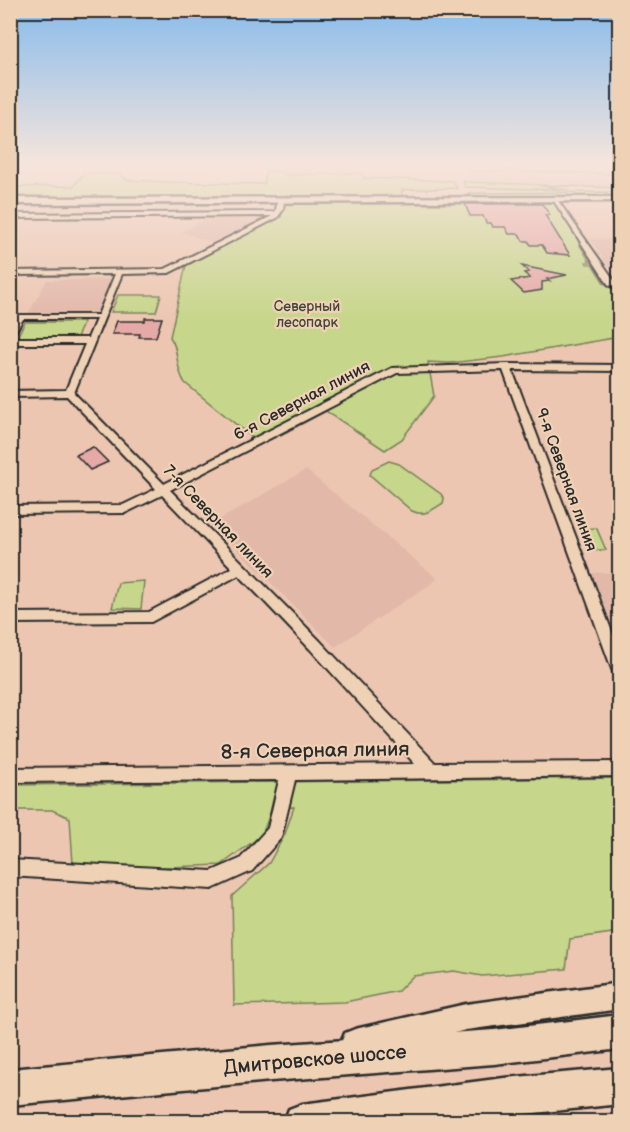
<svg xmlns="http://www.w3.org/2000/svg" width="630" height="1132" viewBox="0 0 630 1132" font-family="'Balsamiq Sans',sans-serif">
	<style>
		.built { fill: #e2b8a9 }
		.green { fill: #c6d68a; stroke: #78805a; stroke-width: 1.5 }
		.building { fill: #e5aaa7; stroke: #2b2b2b; stroke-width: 1.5 }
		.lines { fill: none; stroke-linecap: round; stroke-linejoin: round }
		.minor-casing { stroke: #2b2b2b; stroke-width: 4 }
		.tertiary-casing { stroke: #2b2b2b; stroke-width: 5 }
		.trunk-casing { stroke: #2b2b2b; stroke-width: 5 }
		.minor { fill: #efd2b5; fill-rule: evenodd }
		.tertiary { fill: #efd2b5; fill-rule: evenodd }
		.trunk { fill: #efd2b5; fill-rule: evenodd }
		.labels { text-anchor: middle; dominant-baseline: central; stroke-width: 4.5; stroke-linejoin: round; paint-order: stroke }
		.far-park-label { font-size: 14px; fill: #424539; stroke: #efd2b5 }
		.street-label { font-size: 16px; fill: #2b2b2b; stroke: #efd2b5 }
		.near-street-label { font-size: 20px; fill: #2b2b2b; stroke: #efd2b5 }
	</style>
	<rect width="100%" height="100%" fill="#ecc6b1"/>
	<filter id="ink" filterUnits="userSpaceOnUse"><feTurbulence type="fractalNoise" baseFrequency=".0167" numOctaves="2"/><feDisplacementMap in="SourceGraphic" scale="12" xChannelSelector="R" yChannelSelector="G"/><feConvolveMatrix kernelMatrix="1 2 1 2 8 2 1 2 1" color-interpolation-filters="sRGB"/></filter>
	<g filter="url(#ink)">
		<g class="built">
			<path d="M156 163H305L293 168 324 163H383L355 172 336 175H285L280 170Z"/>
			<path d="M465 170 619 174V187L468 182Z"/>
			<path d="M211 217 266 216 269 218 216 244 181 232Z"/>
			<path d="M590 239H619V281L605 261Z"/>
			<path d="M111 279 97 314H28L47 280Z"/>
			<path d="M306 470 438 579 335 647 212 524Z"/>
			<path d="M592 573H619V645L605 608Z"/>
		</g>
		<g class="green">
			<path d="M456 163H619V174L470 170Z"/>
			<path d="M266 171H281L285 175 361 173 365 178 453 181 457 188 402 190 401 198H11L10 187 74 186 84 173 120 174 127 180 166 182 264 184Z"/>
			<path d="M463 181 468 182 620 188 536 185 568 190 465 187Z"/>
			<path d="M611 192 619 193V197H473L469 193Z"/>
			<path d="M411 201C421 207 532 202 553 202L578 238 579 244 590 262H586L587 264H592L604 283 619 294V337L503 357 449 363 428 362 434 396 402 439 385 450 326 411 281 435 272 429 253 438 185 383C174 367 180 350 170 337L186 265 281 217 284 202Z"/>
			<path d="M118 295H161L156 312H111Z"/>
			<path d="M25 322H84L77 337H17Z"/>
			<path d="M389 461 399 464 441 494 444 499 443 503C432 510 424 517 412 511L370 475 372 469Z"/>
			<path d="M597 528V529L606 550H590L582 529Z"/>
			<path d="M144 581 141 609 112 608 118 583Z"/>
			<path d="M619 778V932L570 939 566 969 482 976 454 971 413 976 398 991 345 1002 234 1005 232 896 269 863 285 834 294 807 272 808 262 835 221 865 143 868 73 864 70 818 52 810H11L10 785Z"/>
		</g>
		<g class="building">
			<path d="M465 204H542L550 215H545L570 255 547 253 542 245H531L528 241H523L519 234H509L505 227H493L491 223H486L483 216H470Z"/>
			<path d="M522 266 567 275 547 279 550 281 542 282V290L524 293 511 281 530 278 524 273 529 272Z"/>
			<path d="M145 318H162L156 337H139L140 334H112L117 321H145Z"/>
			<path d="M93 447 108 462 90 470 76 455Z"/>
		</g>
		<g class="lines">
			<defs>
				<g id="minor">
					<path d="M552 198H556L614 280 620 285V291L608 284Z"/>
					<path d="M279 199 284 200 283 210 277 218 169 273 122 274 74 393 164 484 392 368 506 364 620 365V371L512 370 620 653V678L615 676 613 672 503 370 397 373 170 490 320 641 435 763 620 762V776L295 780 281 838 252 871 212 889 10 876V860L212 871 240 859 268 828 279 780 10 782V768L415 764 310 649 239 575 151 622 10 623V613L149 612 232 568 162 495 125 513 10 514V506L123 505 156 489 67 396 10 397V391L66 390 85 344H10V338H88L96 319H23L13 336H10V326L15 319H10V315H98L115 274 10 275V271L165 269 272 216 10 218V214L275 212Z"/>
				</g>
				<g id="tertiary">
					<path d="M620 197V201L10 204V198Z"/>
					<path d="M620 983V1009L466 1030 355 1057 345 1053 341 1043 345 1033 355 1029 466 1004Z"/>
				</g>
				<g id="trunk">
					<path d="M620 1015V1049L494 1064 271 1081 10 1105V1069L271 1045 494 1030Z"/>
					<path d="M620 1068V1104L447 1122H284L289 1109 302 1104 504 1078Z"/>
				</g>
			</defs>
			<use href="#minor" class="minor-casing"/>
			<use href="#tertiary" class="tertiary-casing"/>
			<use href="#trunk" class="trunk-casing"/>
			<use href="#minor" class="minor"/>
			<use href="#tertiary" class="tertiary"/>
			<use href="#trunk" class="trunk"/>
		</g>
	</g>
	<linearGradient id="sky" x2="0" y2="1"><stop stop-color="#87bbec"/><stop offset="0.51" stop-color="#f6e5dc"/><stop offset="1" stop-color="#f6e5dc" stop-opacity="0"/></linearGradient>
	<rect width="630" height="321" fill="url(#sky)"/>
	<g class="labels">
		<g class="far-park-label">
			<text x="307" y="306">Северный<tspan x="307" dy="16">лесопарк</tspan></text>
		</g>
		<g class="street-label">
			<text transform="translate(302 401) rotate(-28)">6-я Северная линия</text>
			<text transform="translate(566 480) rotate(70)">9-я Северная линия</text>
			<text transform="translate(218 522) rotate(46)">7-я Северная линия</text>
		</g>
		<g class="near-street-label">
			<text transform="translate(315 751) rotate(-1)">8-я Северная линия</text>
			<text transform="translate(315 1060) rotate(-5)">Дмитровское шоссе</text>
		</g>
	</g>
	<rect width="630" height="1132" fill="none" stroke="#efd2b5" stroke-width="36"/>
	<rect x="18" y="18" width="594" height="1096" fill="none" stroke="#2b2b2b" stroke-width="2" filter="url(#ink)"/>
</svg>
